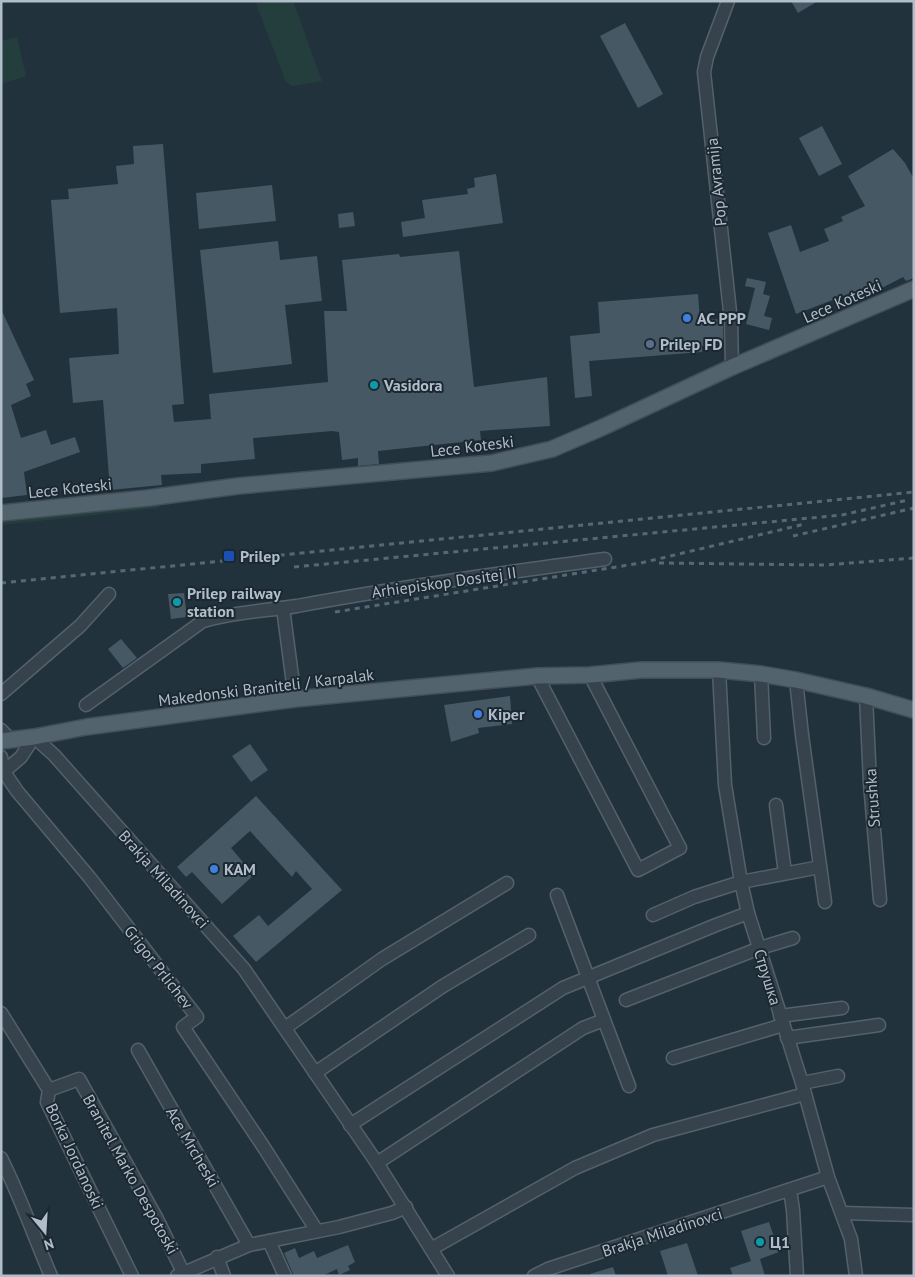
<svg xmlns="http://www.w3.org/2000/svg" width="915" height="1277" viewBox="0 0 915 1277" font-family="'PT Sans',sans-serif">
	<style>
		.green { fill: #243e3d }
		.building { fill: #455864 }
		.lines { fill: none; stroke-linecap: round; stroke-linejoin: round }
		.minor-casing { stroke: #54616b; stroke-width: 15 }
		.major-casing { stroke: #424f59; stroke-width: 18 }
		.minor { stroke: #36434d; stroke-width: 12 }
		.major { stroke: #53636e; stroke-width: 15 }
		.rail { stroke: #576875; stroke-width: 3; stroke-dasharray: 5 5; stroke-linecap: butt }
		.shop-dot { fill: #3f7fe0; stroke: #1b2832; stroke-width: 2 }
		.service-dot { fill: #5c6f8a; stroke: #1b2832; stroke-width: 2 }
		.culture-dot { fill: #0f9aa8; stroke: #1b2832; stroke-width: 2 }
		.transit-dot { fill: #1a4fb4; stroke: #1b2832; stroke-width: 2 }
		.labels { text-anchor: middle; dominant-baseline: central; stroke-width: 4; stroke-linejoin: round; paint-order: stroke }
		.street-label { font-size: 16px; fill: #b1bec9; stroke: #1b2832 }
		.poi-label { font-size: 16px; font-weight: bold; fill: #b1bec9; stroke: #1b2832; text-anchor: start }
	</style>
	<rect width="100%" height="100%" fill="#22323d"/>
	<g class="green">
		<path d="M255 1H293L322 81 292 86 286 82Z"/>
		<path d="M17 37 26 76 1 84V41Z"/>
		<path d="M162 495 159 508 1 525V513Z"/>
	</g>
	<g class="building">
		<path d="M791 1H818L798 13Z"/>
		<path d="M625 23 663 94 638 108 600 36Z"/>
		<path d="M822 126 842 164 819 176 799 138Z"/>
		<path d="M163 144 184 404 172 405 174 422 211 419 209 394 328 382 324 311H347L342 260 399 254 400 257 459 251 474 387 547 377 550 426 480 431 481 440 378 451 379 464 358 466V458L342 460 339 432 332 431 253 438 255 459 201 464V473L161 475 162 485 110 490 103 400 73 403 69 358 119 354 117 308 60 313 51 200 69 199 68 189 118 184 116 166 134 164 133 146Z"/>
		<path d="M893 149 905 163 914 179V278L906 281 903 277 880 289 878 284 852 295 851 293 796 314 768 233 791 225 800 252 829 241 824 229 843 221 841 217 865 206 848 176Z"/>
		<path d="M496 174 503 223 403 237 401 222 425 218 422 200 468 194 467 189 475 187 474 178Z"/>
		<path d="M272 185 276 221 199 229 196 193Z"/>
		<path d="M353 212 355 226 339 228 338 214Z"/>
		<path d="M278 241 280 260 317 256 322 301 285 305 292 364 213 373 200 250Z"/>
		<path d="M747 278 766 282 763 294 770 296 764 316 772 318 769 330 746 324 755 288 745 286Z"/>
		<path d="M698 294 700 320 723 319V345L702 346V352L589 361 592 396 575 398 570 336 600 333 598 302Z"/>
		<path d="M1 309 34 380 26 384 31 396 11 405 21 438 46 430 51 445 75 437 80 452 24 472 27 495 1 498Z"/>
		<path d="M184 593 187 617 171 619 168 594Z"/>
		<path d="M121 639 137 658 123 668 108 649Z"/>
		<path d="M510 696 512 724 478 728 479 733 451 742 444 705Z"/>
		<path d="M250 744 268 770 251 782 232 756Z"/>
		<path d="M256 796 342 890 256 962 233 936 259 915 268 926 312 889 296 871 292 877 250 831 231 848 254 875 222 904 192 872 186 877 177 867Z"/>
		<path d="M769 1222 779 1252 760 1259 765 1276H733L730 1268 751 1261 741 1231Z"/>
		<path d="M687 1243 698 1276H668L660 1251Z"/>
		<path d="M348 1245 355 1262 348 1266 350 1270 339 1275 337 1269 322 1276H294L284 1253 295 1248 299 1258 314 1251 317 1258Z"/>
		<path d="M613 1267 616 1276H590V1274Z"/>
	</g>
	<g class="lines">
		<defs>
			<g id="minor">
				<path d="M728 1 707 57 704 72 731 321 732 367"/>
				<path d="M283 608 295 699"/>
				<path d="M719 670 725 785 741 882 748 913 802 1083 828 1177 851 1239 856 1276"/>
				<path d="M761 674 764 738"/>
				<path d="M537 676 638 870 680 848 590 675"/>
				<path d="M796 680 802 735 825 902"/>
				<path d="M1 694 80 626 109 594"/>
				<path d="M866 696 870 783 880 900"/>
				<path d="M86 705 203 621C234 612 265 611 297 606 399 587 502 573 605 559"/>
				<path d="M1 730 11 740"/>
				<path d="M1 757 4 772 17 791 90 878 197 1017 183 1027 263 1146 317 1231"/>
				<path d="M1 774 21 757 34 737 54 755 244 969 377 1163 448 1276"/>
				<path d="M776 805 785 873"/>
				<path d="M557 895 629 1086"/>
				<path d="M653 915 694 897 741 882 820 867"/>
				<path d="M626 1000 760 948 793 938"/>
				<path d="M1 1013 49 1090 47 1102 132 1276"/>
				<path d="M780 1016 842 1008"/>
				<path d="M285 1028 382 959 507 883"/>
				<path d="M787 1038 879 1025"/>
				<path d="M138 1050 249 1245"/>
				<path d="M673 1058 783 1025"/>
				<path d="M315 1073 443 986 529 935"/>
				<path d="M802 1083 838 1076"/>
				<path d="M49 1090 79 1079 157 1219 183 1272"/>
				<path d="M350 1125 563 988 716 925 748 913"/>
				<path d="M1 1158C20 1196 34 1236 51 1276"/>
				<path d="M377 1163 583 1028 604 1020"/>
				<path d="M790 1190 793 1210 797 1276"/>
				<path d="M842 1213 914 1215"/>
				<path d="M269 1241 285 1276"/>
				<path d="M431 1249 575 1168 653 1135 805 1094"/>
				<path d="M217 1257 224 1276"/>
				<path d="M177 1276 249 1245 339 1227 392 1213 406 1207"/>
				<path d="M534 1276 548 1269 828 1177"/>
			</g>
			<g id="major">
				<path d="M1 513 148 498 238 486 492 463 552 449 601 428 732 367 914 289"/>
				<path d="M1 741 34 737 86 727 295 699 537 676 590 675 641 670H719L761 674 796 680 866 696 914 710"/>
			</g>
		</defs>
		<use href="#minor" class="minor-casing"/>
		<use href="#major" class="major-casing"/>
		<use href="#minor" class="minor"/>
		<use href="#major" class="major"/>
		<g class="rail">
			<path d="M793 536 914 508"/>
			<path d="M659 563 825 565 914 558"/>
			<path d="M294 567 842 515 908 500"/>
			<path d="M1 583 914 492"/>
			<path d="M335 612 641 563 805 524"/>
		</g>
	</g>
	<g class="shop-dot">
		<circle cx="687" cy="318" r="5"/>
		<circle cx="478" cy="714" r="5"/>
		<circle cx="214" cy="869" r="5"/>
	</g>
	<circle class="service-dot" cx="650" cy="344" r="5"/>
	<g class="culture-dot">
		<circle cx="374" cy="385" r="5"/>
		<circle cx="177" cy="602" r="5"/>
		<circle cx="760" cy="1242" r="5"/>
	</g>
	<rect class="transit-dot" x="223" y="550" width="12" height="12" rx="2.5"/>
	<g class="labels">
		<g class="street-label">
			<text transform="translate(716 182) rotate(-96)">Pop Avramija</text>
			<text transform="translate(842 301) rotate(-24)">Lece Koteski</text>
			<text transform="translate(472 446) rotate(-7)">Lece Koteski</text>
			<text transform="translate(70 488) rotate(-6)">Lece Koteski</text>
			<text transform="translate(444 582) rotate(-8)">Arhiepiskop Dositej II</text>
			<text transform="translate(266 687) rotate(-7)">Makedonski Braniteli / Karpalak</text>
			<text transform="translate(872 798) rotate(-94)">Strushka</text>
			<text transform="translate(164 879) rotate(48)">Brakja Miladinovci</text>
			<text transform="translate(159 967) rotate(52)">Grigor Prlichev</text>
			<text transform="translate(768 977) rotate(73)">Струшка</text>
			<text transform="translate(193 1147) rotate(60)">Ace Mrcheski</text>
			<text transform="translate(75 1156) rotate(65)">Borka Jordanoski</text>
			<text transform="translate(131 1174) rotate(61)">Branitel Marko Despotoski</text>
			<text transform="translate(662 1232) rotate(-18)">Brakja Miladinovci</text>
		</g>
		<g class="poi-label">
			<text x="697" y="318">АС РРР</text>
			<text x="660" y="344">Prilep FD</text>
			<text x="384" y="385">Vasidora</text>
			<text x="240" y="556">Prilep</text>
			<text x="187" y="593">Prilep railway<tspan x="187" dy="18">station</tspan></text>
			<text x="488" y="714">Kiper</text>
			<text x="224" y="869">KAM</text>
			<text x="770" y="1242">Ц1</text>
		</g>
	</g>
	<rect width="915" height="1277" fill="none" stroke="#b1bec9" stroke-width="5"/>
	<g transform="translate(45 1232) rotate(162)" stroke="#1b2832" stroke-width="4" paint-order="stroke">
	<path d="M0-4L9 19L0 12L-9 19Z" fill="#b1bec9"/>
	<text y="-8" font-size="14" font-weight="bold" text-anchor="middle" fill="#b1bec9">N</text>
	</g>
</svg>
